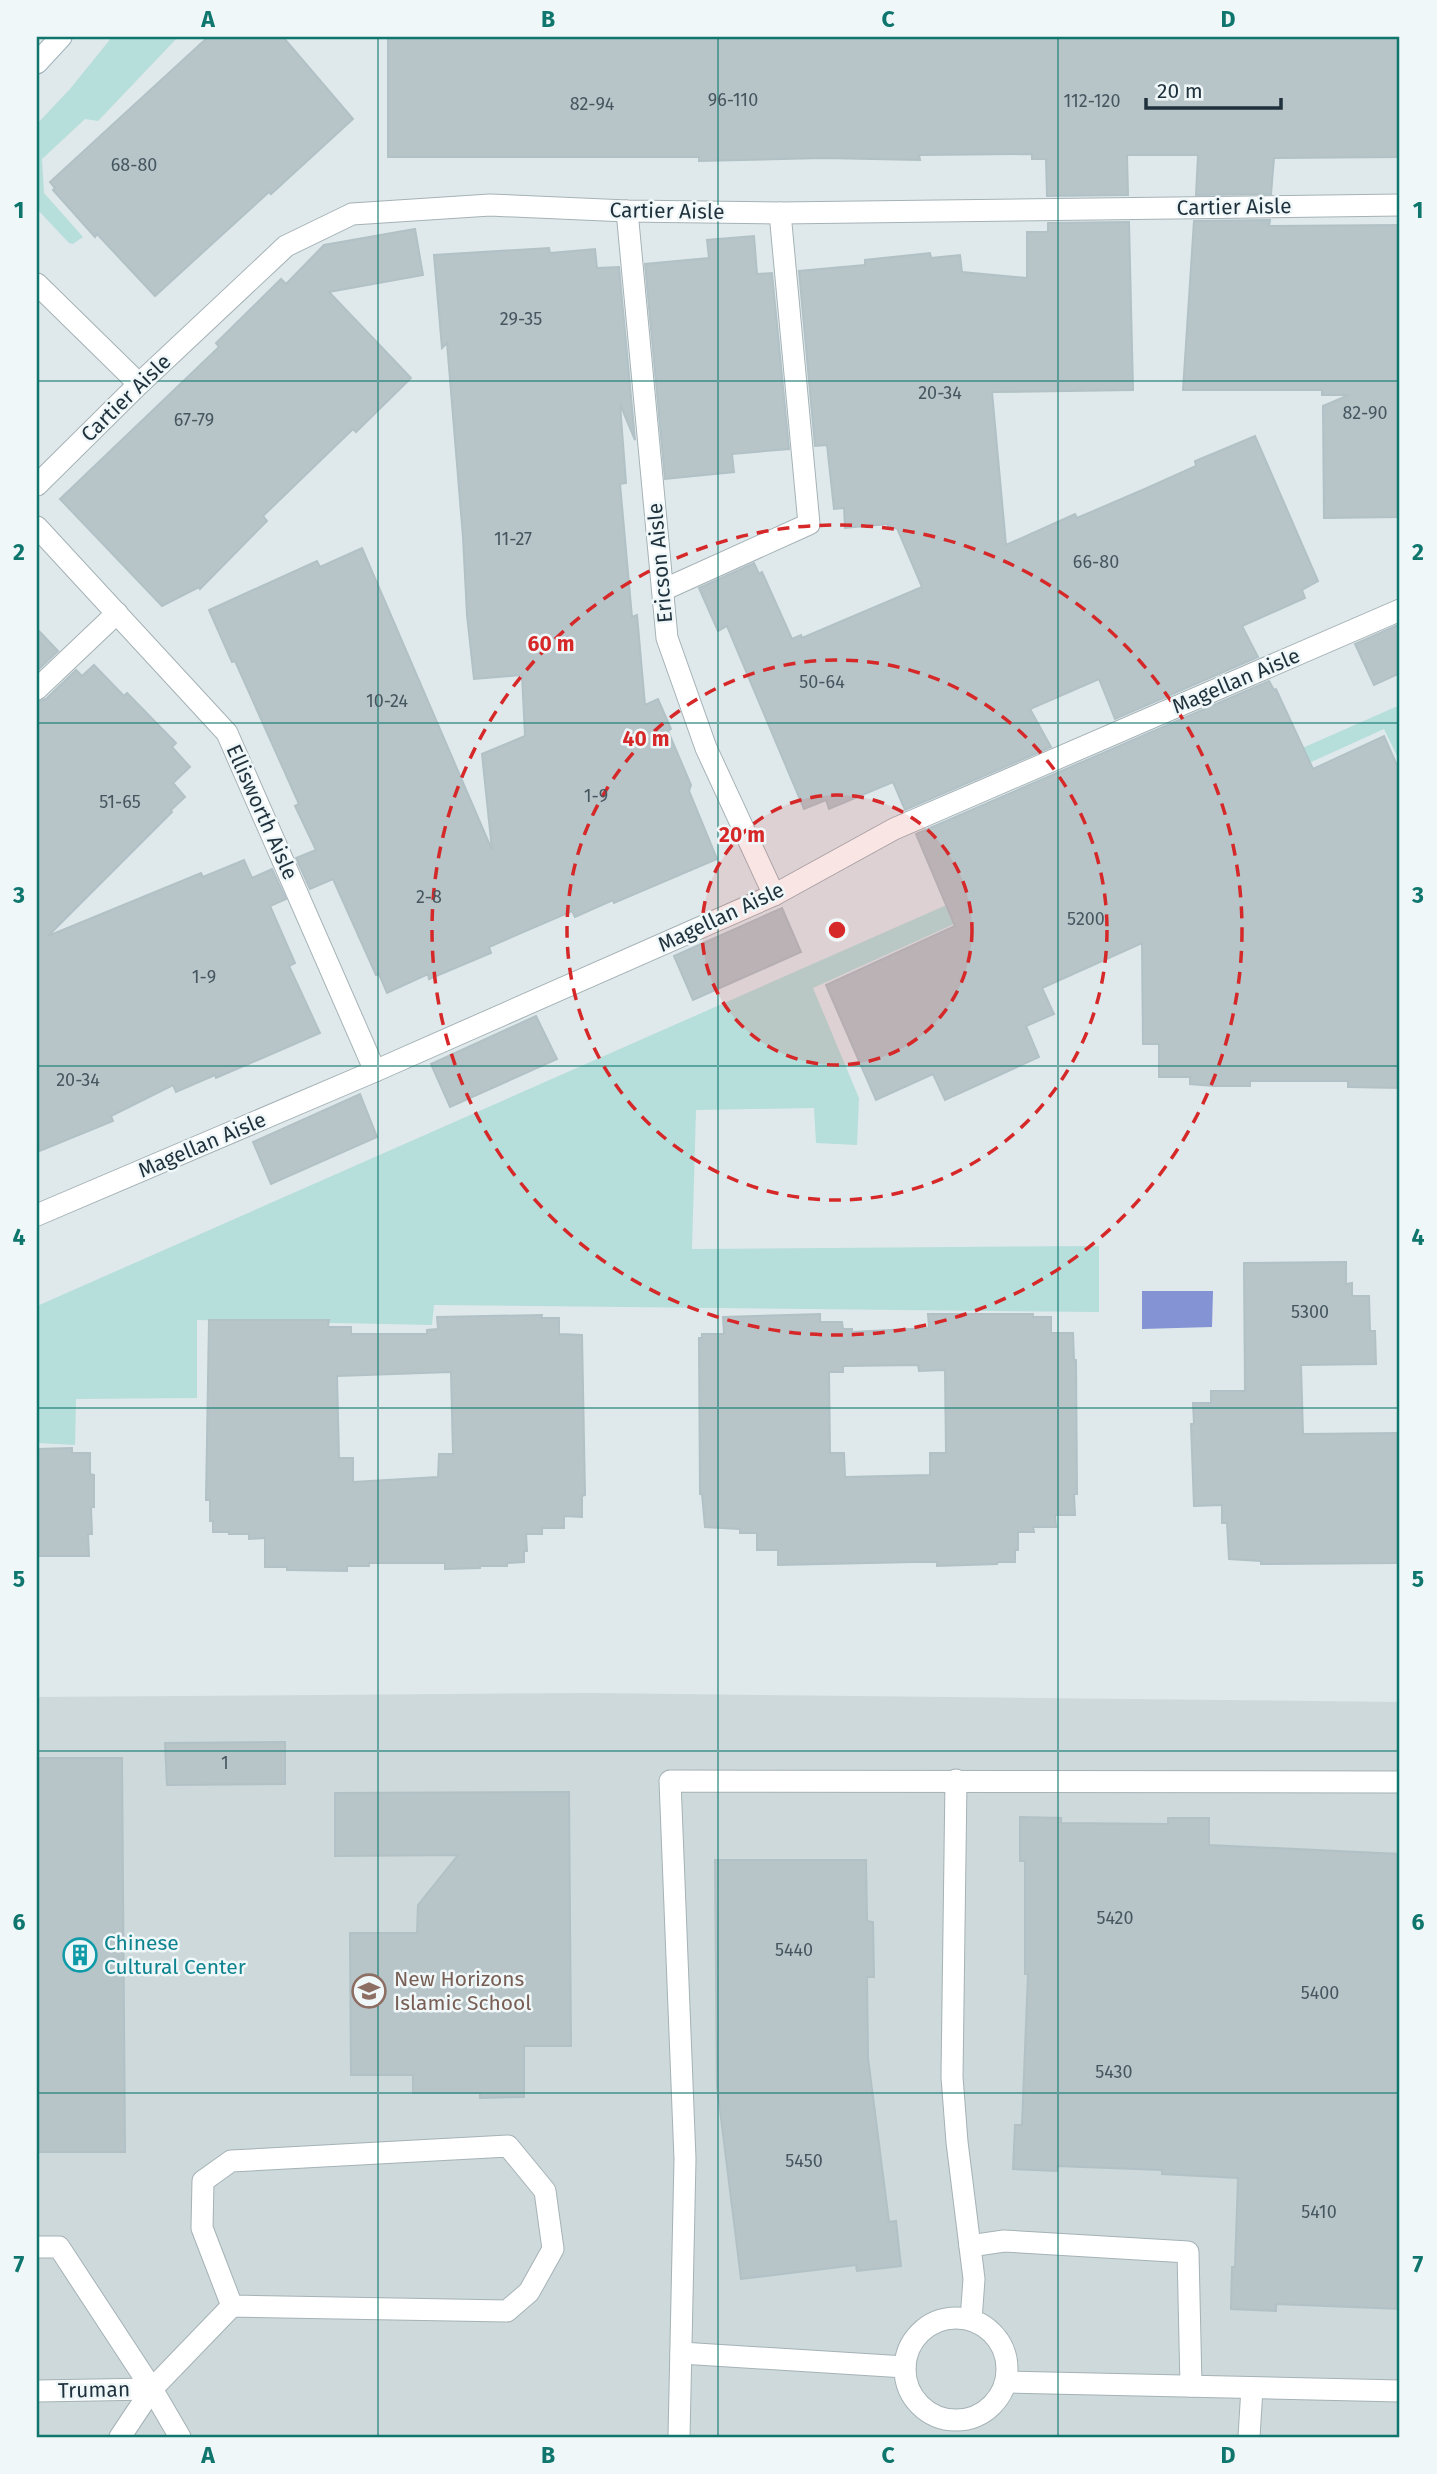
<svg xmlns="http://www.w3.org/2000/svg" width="1437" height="2474" viewBox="0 0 1437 2474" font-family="'Fira Sans',sans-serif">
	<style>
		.built { fill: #cdd9db }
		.green { fill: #b6dedb }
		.water { fill: #8393d4 }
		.building { fill: #b7c5c9; stroke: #b1c1c5; stroke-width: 2; fill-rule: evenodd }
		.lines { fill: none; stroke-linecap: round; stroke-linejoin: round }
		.lane-casing { stroke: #a5b2b6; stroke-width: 23 }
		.street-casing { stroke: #a5b2b6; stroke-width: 23 }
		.secondary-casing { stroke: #a0b2bb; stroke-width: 23 }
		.lane { stroke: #fff; stroke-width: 21 }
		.street { stroke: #fff; stroke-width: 21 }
		.secondary { stroke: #fff; stroke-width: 21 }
		.grid { fill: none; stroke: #0f766e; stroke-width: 2; stroke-opacity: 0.55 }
		.ring { fill: none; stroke: #d62828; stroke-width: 3.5; stroke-dasharray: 12 9 }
		.labels { text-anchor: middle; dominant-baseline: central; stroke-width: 5; stroke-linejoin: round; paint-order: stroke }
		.number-label { font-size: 18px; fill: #45565f }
		.street-label { font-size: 21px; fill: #1f313c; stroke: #f0f7f8 }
		.culture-label { font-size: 21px; fill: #0d838f; stroke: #f0f7f8; text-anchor: start }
		.education-label { font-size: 21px; fill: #785e54; stroke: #f0f7f8; text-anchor: start }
		.centre { fill: #d62828; stroke: #f0f7f8; stroke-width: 3.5 }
		.ring-label { font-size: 21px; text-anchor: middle; font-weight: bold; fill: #d62828; stroke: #f0f7f8; stroke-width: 5; stroke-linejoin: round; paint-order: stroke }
		.neatline { fill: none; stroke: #0f766e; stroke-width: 2.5 }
		.grid-label { font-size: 23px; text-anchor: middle; font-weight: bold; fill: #0f766e }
	</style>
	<rect width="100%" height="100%" fill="#dfe9eb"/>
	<path class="built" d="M593 1693 1400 1702V2437H37V1697Z"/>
	<g class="green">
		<path d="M112 37H178L98 121 85 119 42 159 44 193 83 237 73 244 69 243 37 209V124L70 89Z"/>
		<path d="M1400 705V762L1384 729 813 988 859 1098 857 1145 816 1143 814 1108 696 1110 692 1249 1099 1246V1312L434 1305 432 1325 197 1320V1398L76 1399 75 1445 37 1443V1306Z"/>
	</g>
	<path class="water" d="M1142 1291H1213L1212 1327 1142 1329Z"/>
	<g class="building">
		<path d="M208 37H283L353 119 271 194 269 192 155 296 97 234 95 237 53 190 55 188 50 182Z"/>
		<path d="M388 37H1400V157L1274 158 1271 194 1196 195 1198 155H1127L1128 195 1047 196 1046 159H1032V154L919 155 920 160 823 158 699 161V157H388Z"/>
		<path d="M1270 220 1269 226 1400 225V517L1324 518 1323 406 1349 395H1322V390H1183L1194 221Z"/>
		<path d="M1129 222 1133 390 992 392 1006 545 1075 514 1077 518 1147 488 1196 466 1195 461 1255 436 1318 581 1302 590 1305 598 1242 626 1258 657 1115 719 1099 679 1030 709 1051 747 905 810 893 782 829 809 826 800 804 809 727 626 718 631 699 588 754 563 759 574 762 572 792 639 801 635 802 638 922 587 897 528 888 529V524L845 528 844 508 834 509 827 445 815 446 799 271 865 265V260L930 253 931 258 960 255 962 272 1027 278V232H1048V223Z"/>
		<path d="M415 229 423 275 329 292 411 378 356 432 353 429 263 516 267 521 200 589 199 587 162 606 60 499 219 347 216 343 281 279 286 284 324 245Z"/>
		<path d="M754 236 757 274 772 273 789 449 732 454 734 472 665 479 645 264 709 258 707 240Z"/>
		<path d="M549 248 550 253 595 249 597 268 619 267 635 440 620 404 626 483 620 484 632 617 637 615 645 705 658 699 671 729 668 731 691 785 689 791 717 859 614 903 613 900 575 917 572 911 489 947 491 953 429 979 428 974 387 993 379 974 376 975 333 879 310 889 296 858 316 850 295 806 299 804 235 661 232 662 209 610 317 561 320 567 362 548 492 850 482 754 525 736 522 675 474 679 467 615 463 537 447 343 442 348 434 255Z"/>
		<path d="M1400 624V673L1374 685 1355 644Z"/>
		<path d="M37 629 58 651 37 671Z"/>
		<path d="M94 665 124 696 127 693 176 743 172 747 190 767 173 783 185 797 171 810 172 812 48 936 201 873 203 877 244 860 252 878 272 869 286 899 270 906 295 963 289 966 320 1033 216 1078 215 1075 176 1092 173 1085 111 1116 113 1121 37 1152V702L46 699 76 670 82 676Z"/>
		<path d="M1269 681 1274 690 1276 689 1313 769 1384 736 1400 772V1088L1348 1087V1081H1250V1086H1214L1190 1084V1077H1159V1044H1143L1142 943 1042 988 1054 1014 1026 1026 1039 1057 945 1100 933 1074 876 1100 826 985 955 926 916 834Z"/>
		<path d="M782 908 801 952 693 1000 674 956Z"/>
		<path d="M536 1016 557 1059 450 1107 431 1064Z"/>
		<path d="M360 1094 377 1137 271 1184 253 1142Z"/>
		<path d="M1346 1262V1284L1352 1283V1296H1369L1370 1331H1375L1376 1364 1301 1365 1303 1434 1400 1433V1561L1397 1563 1261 1564V1561L1229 1559 1227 1523H1222V1505L1194 1506 1191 1424H1194L1193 1403H1211V1391H1245L1244 1263Z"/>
		<path d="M820 1314V1322H842L843 1329H852V1332L929 1328 928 1314H1033V1317H1051V1333H1073L1074 1360H1076L1077 1494H1074L1075 1515H1055L1056 1527H1033L1034 1532H1018V1550H1015V1562H998L997 1564 937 1566V1562H915L778 1565V1550H757V1533H740V1529L705 1527 702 1494H700L699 1338H702V1334H724L723 1317ZM918 1365 919 1371 945 1370 946 1453H930V1475L845 1477 844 1453H830L829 1372H843V1366Z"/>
		<path d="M542 1315 541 1318H559V1334L582 1335 585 1495 582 1496V1517L564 1516V1528H542V1534H526L527 1551H524V1562L507 1563V1566H480V1568L445 1569V1563H369V1566H347V1571L287 1570V1567H265V1538L249 1539V1534H229V1532H213V1521H210V1500H206L209 1320H329L328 1327H351V1334H427V1330L438 1329 437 1317ZM451 1372 453 1454H439L438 1477 353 1482V1458H339L337 1376Z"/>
		<path d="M72 1448V1453H90V1474L94 1475V1507H91L92 1534H88L89 1556H37V1449Z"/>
		<path d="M285 1742V1784L167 1785 165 1743Z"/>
		<path d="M37 1758H122L125 2152H37Z"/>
		<path d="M569 1792 571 2046H524V2097L480 2098V2093H413V2075H351L350 1933H417L418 1905 458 1855 335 1856V1793Z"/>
		<path d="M1020 1817 1061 1818V1823L1168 1824V1818H1209V1845L1400 1854V2309L1276 2304V2311L1231 2309 1232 2267H1235L1238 2178 1162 2174V2170L1057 2166V2171L1013 2169 1015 2125H1022L1028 1974H1025V1861H1020Z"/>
		<path d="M715 1860H866L867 1921 873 1922 874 1977H867L868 2058 889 2222 896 2221 901 2266 857 2271 856 2265 741 2279 717 2086Z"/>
	</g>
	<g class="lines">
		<defs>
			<g id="lane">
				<path d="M663 590 809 524 780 213"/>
				<path d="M37 689 117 613"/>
				<path d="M956 1780 952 2077 957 2142 974 2279 971 2320"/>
				<path d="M970 2246 1004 2241 1188 2252 1191 2386"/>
				<path d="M37 2247H59L152 2389 180 2437"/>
				<circle cx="956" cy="2369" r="51"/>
				<path d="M681 2353 905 2367"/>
				<path d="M1006 2382 1400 2391"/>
				<path d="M120 2437 152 2389 232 2306 507 2311 529 2292 553 2249 545 2191 508 2146 231 2161 203 2181 202 2228 232 2306"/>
				<path d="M679 2437 685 2159 670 1781 1400 1782"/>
				<path d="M1249 2437 1252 2388"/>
			</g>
			<g id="street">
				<path d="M627 211 667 638 706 748 774 895"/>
				<path d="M37 284 139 384"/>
				<path d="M37 485 139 384 286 246 352 214 490 205 627 211 780 213 1400 205"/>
				<path d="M37 527 227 733 375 1071"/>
				<path d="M37 1215 375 1071 774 895 894 829 1400 610"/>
				<path d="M37 2391 152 2389"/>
			</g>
			<path id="secondary" d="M37 63 61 37"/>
		</defs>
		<use href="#lane" class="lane-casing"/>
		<use href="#street" class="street-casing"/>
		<use href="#secondary" class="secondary-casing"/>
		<use href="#lane" class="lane"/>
		<use href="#street" class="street"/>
		<use href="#secondary" class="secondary"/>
	</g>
	<path class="grid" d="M378 37V2437M718 37V2437M1058 37V2437M37 381H1400M37 723H1400M37 1066H1400M37 1408H1400M37 1751H1400M37 2093H1400"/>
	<circle cx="837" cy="930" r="135" fill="#d62828" fill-opacity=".12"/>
	<g class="ring">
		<circle cx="837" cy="930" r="135"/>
		<circle cx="837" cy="930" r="270"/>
		<circle cx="837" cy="930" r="405"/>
	</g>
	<defs>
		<symbol id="building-ring" viewBox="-11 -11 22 22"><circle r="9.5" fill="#f0f7f8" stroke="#0f9aa8" stroke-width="1.5"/><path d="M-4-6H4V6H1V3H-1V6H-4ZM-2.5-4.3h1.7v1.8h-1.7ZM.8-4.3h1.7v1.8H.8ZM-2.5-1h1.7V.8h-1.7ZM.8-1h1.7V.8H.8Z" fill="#0f9aa8"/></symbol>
		<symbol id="school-ring" viewBox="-11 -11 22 22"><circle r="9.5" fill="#f0f7f8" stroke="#8d6e63" stroke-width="1.5"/><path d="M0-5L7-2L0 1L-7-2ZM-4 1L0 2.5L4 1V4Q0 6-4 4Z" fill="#8d6e63"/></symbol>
	</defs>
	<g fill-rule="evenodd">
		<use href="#building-ring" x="61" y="1936" width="38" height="38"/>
		<use href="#school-ring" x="350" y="1972" width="38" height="38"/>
	</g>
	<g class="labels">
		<g class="number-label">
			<text x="733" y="100">96-110</text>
			<text x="1092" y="101">112-120</text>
			<text x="592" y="104">82-94</text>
			<text x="134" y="165">68-80</text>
			<text x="521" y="319">29-35</text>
			<text x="940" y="393">20-34</text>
			<text x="1365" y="413">82-90</text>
			<text x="194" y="420">67-79</text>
			<text x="513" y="539">11-27</text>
			<text x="1096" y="562">66-80</text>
			<text x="822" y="682">50-64</text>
			<text x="387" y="701">10-24</text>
			<text x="596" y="796">1-9</text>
			<text x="120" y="802">51-65</text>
			<text x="429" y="897">2-8</text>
			<text x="1086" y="919">5200</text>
			<text x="204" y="977">1-9</text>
			<text x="78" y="1080">20-34</text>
			<text x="1310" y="1312">5300</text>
			<text x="225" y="1763">1</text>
			<text x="1115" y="1918">5420</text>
			<text x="794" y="1950">5440</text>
			<text x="1320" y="1993">5400</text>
			<text x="1114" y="2072">5430</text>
			<text x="804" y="2161">5450</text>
			<text x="1319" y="2212">5410</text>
		</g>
		<g class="street-label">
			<text transform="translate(1234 207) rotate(-1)">Cartier Aisle</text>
			<text transform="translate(667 211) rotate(1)">Cartier Aisle</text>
			<text transform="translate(126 398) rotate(-44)">Cartier Aisle</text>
			<text transform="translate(660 563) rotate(-95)">Ericson Aisle</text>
			<text transform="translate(1236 681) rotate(-23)">Magellan Aisle</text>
			<text transform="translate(262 812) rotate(66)">Ellisworth Aisle</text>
			<text transform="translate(721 917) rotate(-25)">Magellan Aisle</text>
			<text transform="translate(202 1145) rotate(-23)">Magellan Aisle</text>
			<text transform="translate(94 2390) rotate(-1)">Truman</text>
		</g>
		<g class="culture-label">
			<text x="104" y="1943">Chinese<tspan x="104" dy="24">Cultural Center</tspan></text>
		</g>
		<g class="education-label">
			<text x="394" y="1979">New Horizons<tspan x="394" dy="24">Islamic School</tspan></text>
		</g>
	</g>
	<circle cx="837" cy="930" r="10" class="centre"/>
	<g class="ring-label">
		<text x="551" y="651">60 m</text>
		<text x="646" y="746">40 m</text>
		<text x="742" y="842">20 m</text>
	</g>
	<rect width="1437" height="2474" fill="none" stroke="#f0f7f8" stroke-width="77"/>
	<path d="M1146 98v10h135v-10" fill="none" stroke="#1f313c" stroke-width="3.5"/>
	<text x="1157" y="98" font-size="21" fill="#1f313c" stroke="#f0f7f8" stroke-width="5" paint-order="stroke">20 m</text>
	<rect x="38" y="38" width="1360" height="2398" class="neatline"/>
	<g class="grid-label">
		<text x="208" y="27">A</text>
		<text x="548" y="27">B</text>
		<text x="888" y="27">C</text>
		<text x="1228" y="27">D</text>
		<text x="19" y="218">1</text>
		<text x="1418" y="218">1</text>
		<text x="19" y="560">2</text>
		<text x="1418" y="560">2</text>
		<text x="19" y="903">3</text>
		<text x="1418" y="903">3</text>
		<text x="19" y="1245">4</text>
		<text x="1418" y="1245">4</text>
		<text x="19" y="1587">5</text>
		<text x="1418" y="1587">5</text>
		<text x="19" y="1930">6</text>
		<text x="1418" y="1930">6</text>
		<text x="19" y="2272">7</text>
		<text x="1418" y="2272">7</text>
		<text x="208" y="2463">A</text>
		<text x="548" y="2463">B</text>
		<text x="888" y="2463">C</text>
		<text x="1228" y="2463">D</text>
	</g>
</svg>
